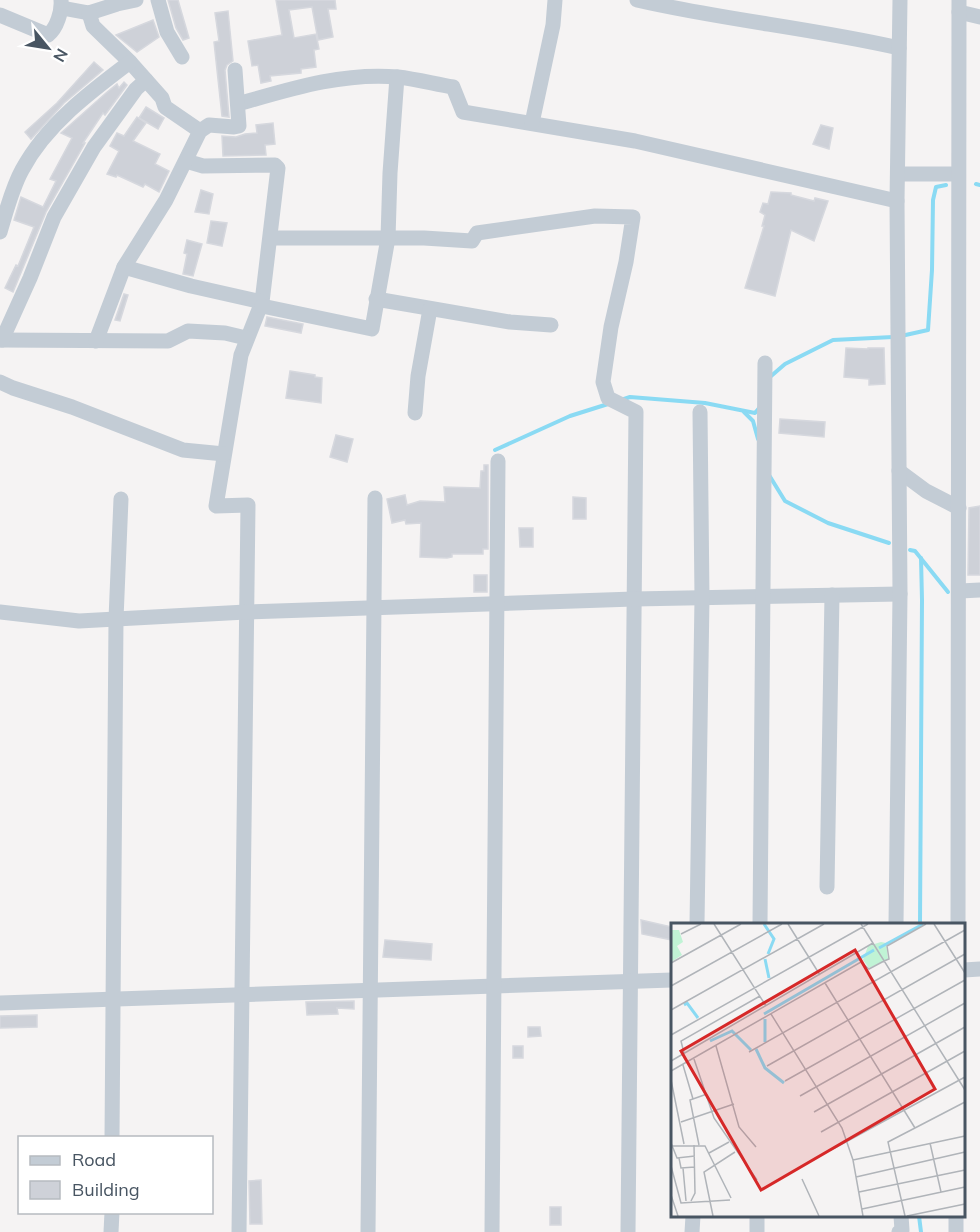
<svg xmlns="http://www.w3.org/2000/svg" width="980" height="1232" viewBox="0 0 980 1232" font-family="Mulish,sans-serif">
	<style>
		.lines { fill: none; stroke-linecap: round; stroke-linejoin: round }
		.stream { stroke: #8adaf3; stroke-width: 4 }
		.building { fill: #ced1d8; stroke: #d6d8de; stroke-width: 1.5 }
		.minor { stroke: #c3ccd5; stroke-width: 15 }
		.inset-river { fill: none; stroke: #8adaf3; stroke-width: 3 }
		.inset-road { fill: none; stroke: #b0b4b9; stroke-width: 1.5 }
		.view { fill: #d62828; fill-opacity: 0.15; stroke: #d62828; stroke-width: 3 }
		.inset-edge { fill: none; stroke: #485562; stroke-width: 3 }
	</style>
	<rect width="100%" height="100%" fill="#f5f3f3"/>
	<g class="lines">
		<g class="stream">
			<path d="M976 184 980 185"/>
			<path d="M901 336 928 330 932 270 933 200 936 187 946 185"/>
			<path d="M770 377 785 364 833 340 893 337"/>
			<path d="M621 400 630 397 705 403 755 413 760 407"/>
			<path d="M744 412 753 421 758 439"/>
			<path d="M495 450 570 416 608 404"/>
			<path d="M769 475 785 501 828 523 889 543"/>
			<path d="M910 550 915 551 948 592"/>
			<path d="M920 924 922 600 921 558"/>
			<path d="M919 1216 921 1232"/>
		</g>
	</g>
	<g class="building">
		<path d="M168 0H178L189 38 183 40 176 28Z"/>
		<path d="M276 0H335L336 9H328L333 37 318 40 312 7 289 10 294 38 316 34 319 49 314 50 316 67 301 69V73L270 76 271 81 261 83 258 65 252 66 248 41 282 35Z"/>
		<path d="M228 11 233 61 227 65 225 70 229 117 222 116 214 42 219 41 215 13Z"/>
		<path d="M153 20 159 37 137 52 116 35Z"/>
		<path d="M94 62 103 70 64 103 31 139 25 132 57 103Z"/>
		<path d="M124 82 127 85 105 115 103 113 83 143H85L46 212 13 292 5 288 16 265 18 266 34 227 14 220 21 197 43 207 56 181 50 179 72 138 61 133 106 93 117 84 119 88Z"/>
		<path d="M146 107 164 118 158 129 139 118Z"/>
		<path d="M137 117 146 123 133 141 160 154 155 164 169 171 159 192 145 184 143 187 117 175 116 177 107 174 119 151 110 146 117 133 124 136Z"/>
		<path d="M273 123 275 144 265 145 266 155 223 156 222 136 236 137 245 134 257 133 256 125Z"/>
		<path d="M821 125 833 128 829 149 813 144Z"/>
		<path d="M201 190 213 194 209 214 195 212Z"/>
		<path d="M771 192 791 193V195L814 201 815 198 828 201 814 241 791 230 775 296 745 288 764 226H762L765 215 760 212 763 203 768 204Z"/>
		<path d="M211 221 227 223 222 246 207 243Z"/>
		<path d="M187 240 202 244 193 276 183 274 187 254 184 253Z"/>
		<path d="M124 294 128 295 120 321 115 320Z"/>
		<path d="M267 317 303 324 301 333 265 326Z"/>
		<path d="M846 348 868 349V348H884L885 384 869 385V379L844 377Z"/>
		<path d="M290 371 315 375V377L322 378 321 403 286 398Z"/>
		<path d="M780 419 825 422 824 437 779 433Z"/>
		<path d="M336 435 353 439 347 462 330 457Z"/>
		<path d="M484 465H488V549H483V554H452V557L447 558 420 557 421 523 406 524 405 520 392 523 387 499 405 495 407 505 420 501 445 502 444 487 480 488 481 471H484Z"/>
		<path d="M573 497 586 498V519H573Z"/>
		<path d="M980 506V575H968L969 508Z"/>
		<path d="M519 528H533V547H520Z"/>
		<rect x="474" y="575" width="13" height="17"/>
		<path d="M641 920 672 927V940L642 934Z"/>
		<path d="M385 940 432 944 431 960 383 957Z"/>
		<path d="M354 1001V1009L337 1008 338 1014 307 1015 306 1002Z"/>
		<path d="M37 1015V1027L0 1028V1016Z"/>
		<path d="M528 1027H540L541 1036 528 1037Z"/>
		<rect x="513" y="1046" width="10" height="12"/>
		<path d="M261 1180 262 1224H250L249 1181Z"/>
		<rect x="550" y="1207" width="11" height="18"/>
	</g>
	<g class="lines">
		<g class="minor">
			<path d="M158 0 167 32 182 57"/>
			<path d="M637 0C723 20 812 28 899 48"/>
			<path d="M62 8 89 13 117 4 136 0"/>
			<path d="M959 12 980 17"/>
			<path d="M89 13 93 26 130 62 162 98 165 107 200 131"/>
			<path d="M0 15 48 35C57 28 62 11 61 0"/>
			<path d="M238 104C290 89 343 72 398 77 416 79 435 84 453 87L463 112 635 141 897 201"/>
			<path d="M532 123 553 25 555 0"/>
			<path d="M186 161 203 166 275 165 278 168 262 302 241 355 216 506 248 505 239 1232"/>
			<path d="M898 174H958"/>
			<path d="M0 232C6 212 12 188 22 170 46 125 90 92 130 62"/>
			<path d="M271 238H424L472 241 477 233 595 216 633 217 626 262 611 327 603 382 608 398 636 412 628 1232"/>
			<path d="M124 267 191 286 262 302"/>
			<path d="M376 299 510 322 551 325"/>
			<path d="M262 306 372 329 388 238 390 173 397 77"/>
			<path d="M0 340 168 341 188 331 225 333 246 338"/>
			<path d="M2 340 30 278 54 217 94 147 136 89 146 80"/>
			<path d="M96 341 124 267 166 200 200 131 209 125 234 127 239 126 235 70"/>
			<path d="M0 382 13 388 72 407 183 450 224 454"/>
			<path d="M415 413 418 376 430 309"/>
			<path d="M899 471 926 491 959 508"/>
			<path d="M960 591 980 590"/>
			<path d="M0 612 79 621 246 612 634 599 900 594"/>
			<path d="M827 887 832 595"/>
			<path d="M697 924 702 598 700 412"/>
			<path d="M760 924 765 363"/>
			<path d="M896 924 900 594 897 201 900 0"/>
			<path d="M958 924 959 0"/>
			<path d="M964 970 980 969"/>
			<path d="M0 1003 672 980"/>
			<path d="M112 1138 116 619 121 499"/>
			<path d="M111 1232 112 1212"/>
			<path d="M368 1232 375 498"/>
			<path d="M492 1232 498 461"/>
			<path d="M692 1232 693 1216"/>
			<path d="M757 1232V1216"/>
			<path d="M899 1232 902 1230 901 1216"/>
			<path d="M956 1232V1216"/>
		</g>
	</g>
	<g transform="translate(671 923)">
		<rect width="294" height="294" fill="#f5f3f3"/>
		<path d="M0 7H8L12 19 6 23 11 32 0 39ZM210 19 215 20 217 36 198 45 192 37 197 23Z" fill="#c0f3d5"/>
		<path class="inset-river" d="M93 1 103 16 97 31M208 25 252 1M94 36 98 55M13 82 16 80 27 95M93 91 203 27M94 96V119M39 118 61 108 80 127M85 126 94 145 113 160"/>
		<path class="inset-road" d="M43 1 95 83M117 1 149 52M190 1 294 167M263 1 294 50M10 11 30 1M0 40 70 1M154 60 244 205M0 63 111 1M0 87 153 1M100 91 171 205 182 237 192 293M0 112 197 1M45 123 68 204 85 224M78 129 294 7M13 130 10 118 89 73M23 136 43 195 86 257M0 138 202 20M12 142 22 176M96 143 294 31M0 148 190 39 198 46 213 38 218 36 216 23 255 1M0 157 13 221M114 158 294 57M129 173 294 80M143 189 294 104M10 199 63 181M150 209 294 128M0 220 6 235 24 233M259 220 270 269M28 222 19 177 36 171M1 223H34L60 275M160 227 294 154M38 230 58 219M8 235 10 245 24 244M182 237 294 213M0 243 10 280 59 277M12 245 15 278M185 254 294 229M131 256 148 293M188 269 294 247M0 272 7 293M20 278 24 270 23 222M191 286 294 264M42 293 33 249 64 229M234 293 217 219 294 179M236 293 294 281"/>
		<path class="view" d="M184 27 264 166 90 267 10 128Z"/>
		<rect width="294" height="294" class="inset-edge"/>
	</g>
	<rect x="18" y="1136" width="195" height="78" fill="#ffffff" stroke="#b6bbc0" stroke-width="1.5"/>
	<rect x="30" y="1156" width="30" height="9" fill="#c3ccd5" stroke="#b6bbc0" stroke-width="1.5"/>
	<text x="72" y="1166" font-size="18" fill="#485562">Road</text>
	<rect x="30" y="1181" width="30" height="18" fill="#ced1d8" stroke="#b6bbc0" stroke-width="1.5"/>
	<text x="72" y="1196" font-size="18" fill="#485562">Building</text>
	<g transform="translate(48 48) rotate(120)" stroke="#ffffff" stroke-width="4.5" paint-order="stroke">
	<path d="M0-4.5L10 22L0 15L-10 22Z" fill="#485562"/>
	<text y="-9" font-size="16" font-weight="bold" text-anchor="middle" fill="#485562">N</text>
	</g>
</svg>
